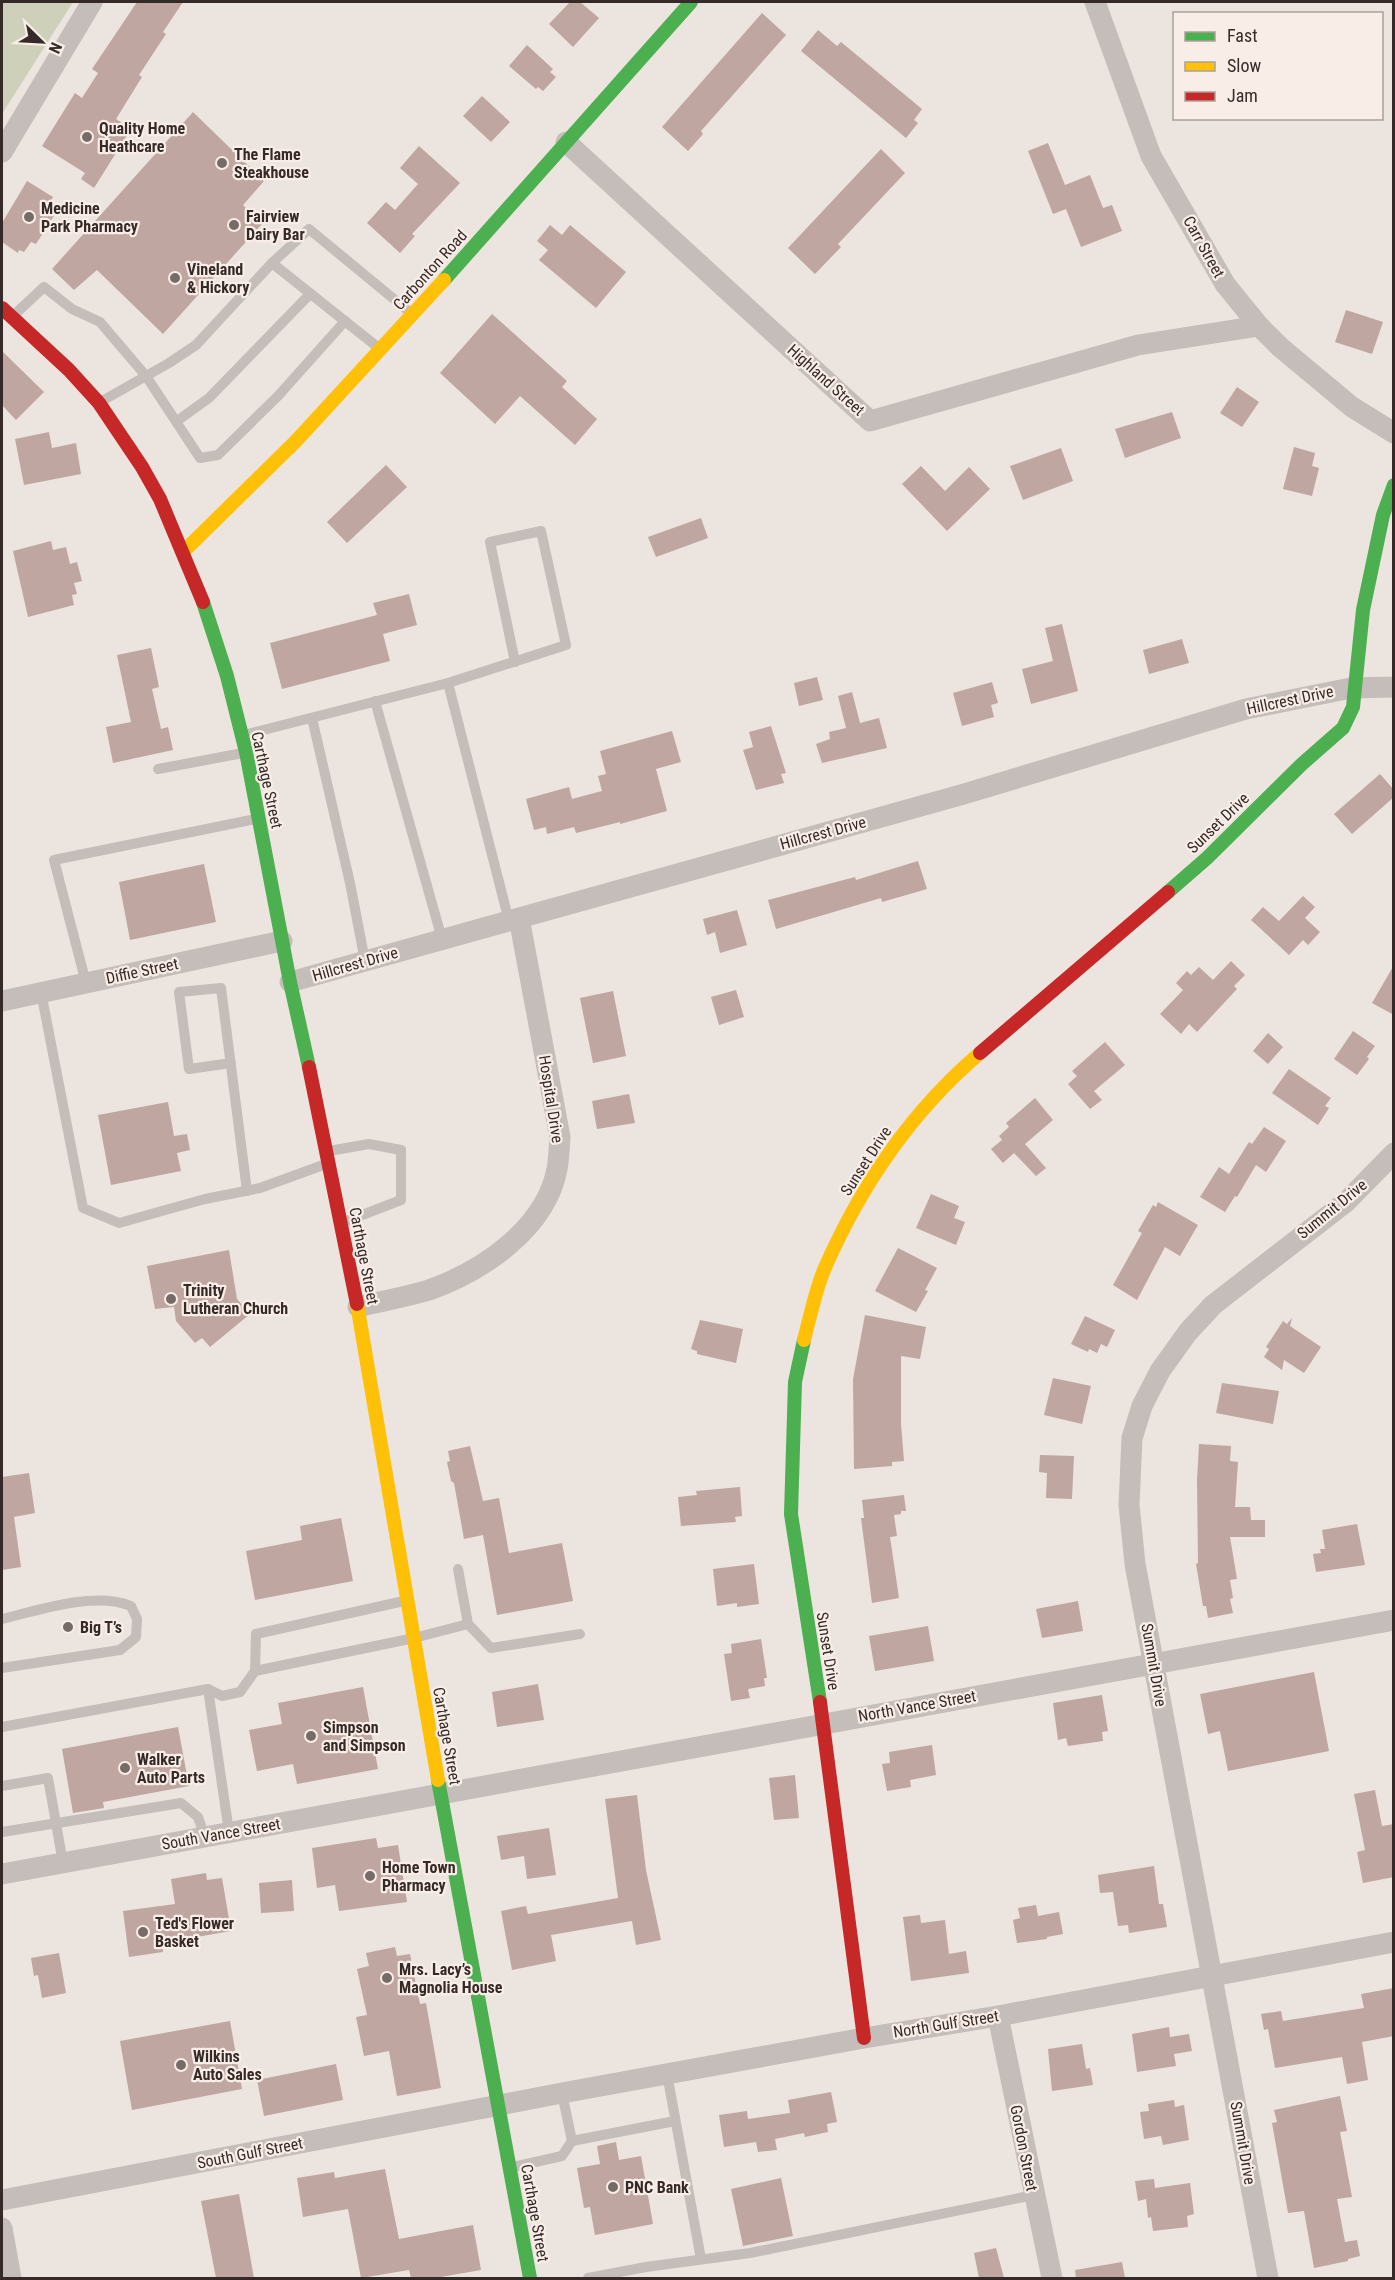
<svg xmlns="http://www.w3.org/2000/svg" width="1395" height="2280" viewBox="0 0 1395 2280" font-family="'Roboto Condensed',sans-serif">
	<style>
		.green { fill: #cfd0ba }
		.building { fill: #bfa6a1 }
		.lines { fill: none; stroke-linecap: round; stroke-linejoin: round }
		.lane { stroke: #c4bdb9; stroke-width: 10 }
		.street { stroke: #c4bdb9; stroke-width: 21 }
		.fast { stroke: #4caf50; stroke-width: 14 }
		.slow { stroke: #ffc107; stroke-width: 14 }
		.jam { stroke: #c62828; stroke-width: 14 }
		.poi-dot { fill: #756b67; stroke: #f8eee7; stroke-width: 2 }
		.labels { text-anchor: middle; dominant-baseline: central; stroke-width: 4.5; stroke-linejoin: round; paint-order: stroke }
		.poi-label { font-size: 16px; font-weight: bold; fill: #352a27; stroke: #f8eee7; text-anchor: start }
		.street-label { font-size: 16px; fill: #352a27; stroke: #f8eee7 }
	</style>
	<rect width="100%" height="100%" fill="#ece4df"/>
	<path class="green" d="M2 2H73L2 114Z"/>
	<g class="building">
		<path d="M137 2H183L163 32 166 34 139 75 142 77 116 119 131 129 94 188 81 179 85 173 42 146 75 93 82 98 98 73 92 69Z"/>
		<path d="M570 2H580L599 18 573 47 549 24Z"/>
		<path d="M762 13 786 35 701 131 703 134 688 151 662 127Z"/>
		<path d="M818 30 837 46 841 42 922 109 914 120 918 123 906 138 801 51Z"/>
		<path d="M527 45 553 69 550 72 556 77 543 91 538 87 536 89 509 66Z"/>
		<path d="M482 96 510 122 491 142 463 116Z"/>
		<path d="M193 112 264 181 243 205 262 224 163 334 97 270 74 290 52 269Z"/>
		<path d="M1048 143 1065 185 1090 175 1103 208 1112 205 1122 231 1081 247 1066 209 1053 214 1028 151Z"/>
		<path d="M419 146 460 183 412 234 415 236 400 253 367 223 386 202 395 210 418 184 400 168Z"/>
		<path d="M881 149 905 173 838 244 841 247 815 274 788 248Z"/>
		<path d="M27 181 53 197 48 205 57 211 36 244 31 242 24 252 19 250 18 253 2 242V223Z"/>
		<path d="M550 225 562 235 570 225 626 272 596 308 539 260 548 250 537 241Z"/>
		<path d="M1346 310 1383 322 1372 354 1335 342Z"/>
		<path d="M492 314 567 381 562 387 597 419 575 445 520 396 495 424 440 373Z"/>
		<path d="M2 351 44 392 16 420 2 405Z"/>
		<path d="M1237 387 1259 402 1242 427 1220 413Z"/>
		<path d="M1172 412 1181 438 1125 458 1115 429Z"/>
		<path d="M49 432 52 448 76 443 81 474 24 485 15 439Z"/>
		<path d="M1294 447 1315 453 1312 466 1319 468 1312 496 1283 489Z"/>
		<path d="M1061 448 1073 481 1023 500 1010 466Z"/>
		<path d="M386 465 407 487 347 543 327 522Z"/>
		<path d="M921 466 945 491 969 467 990 489 947 531 902 484Z"/>
		<path d="M701 518 708 538 656 557 648 537Z"/>
		<path d="M51 541 53 550 66 547 70 564 77 562 82 581 74 583 77 594 72 595 74 605 28 617 13 551Z"/>
		<path d="M409 594 417 625 383 634 390 661 282 689 270 643 377 615 373 603Z"/>
		<path d="M1062 624 1078 691 1031 704 1022 669 1053 661 1045 628Z"/>
		<path d="M1182 639 1189 663 1149 674 1143 650Z"/>
		<path d="M151 648 159 687 152 689 161 729 168 727 173 750 113 763 106 727 131 722 117 655Z"/>
		<path d="M817 677 823 700 799 706 794 683Z"/>
		<path d="M992 682 998 703 991 705 994 717 962 726 953 693Z"/>
		<path d="M852 692 860 723 879 718 887 748 822 763 816 744 830 739 829 732 846 728 838 696Z"/>
		<path d="M771 726 786 773 781 774 784 783 756 790 743 750 753 747 749 732Z"/>
		<path d="M672 731 681 762 656 769 667 811 620 824V822L576 833 574 827 547 834 546 827 534 830 526 799 569 787 572 799 602 791 598 776 606 774 600 751Z"/>
		<path d="M1380 774 1394 790V797L1352 834 1334 814Z"/>
		<path d="M918 861 927 889 882 902 881 898 776 929 768 900 855 877 856 880Z"/>
		<path d="M204 864 216 922 130 940 119 882Z"/>
		<path d="M1303 896 1315 907 1305 918 1320 932 1308 945 1303 940 1289 955 1251 920 1263 907 1279 921Z"/>
		<path d="M737 910 747 945 720 953 715 932 707 935 703 919Z"/>
		<path d="M1231 961 1245 975 1234 986 1237 989 1197 1032 1189 1024 1181 1034 1160 1014 1183 990 1176 983 1187 971 1191 975 1199 967 1213 980Z"/>
		<path d="M1394 965V1015L1372 1003Z"/>
		<path d="M736 990 744 1017 719 1025 711 997Z"/>
		<path d="M613 991 626 1056 593 1063 580 998Z"/>
		<path d="M1353 1031 1375 1046 1367 1057 1369 1059 1357 1075 1334 1059Z"/>
		<path d="M1268 1033 1283 1047 1268 1064 1253 1051Z"/>
		<path d="M1105 1042 1125 1065 1094 1091 1102 1100 1090 1109 1068 1084 1077 1076 1072 1071Z"/>
		<path d="M1289 1069 1331 1098 1325 1106 1329 1108 1318 1125 1272 1093Z"/>
		<path d="M629 1094 635 1123 597 1129 592 1101Z"/>
		<path d="M1035 1098 1053 1120 1025 1144 1046 1168 1036 1176 1014 1153 1003 1163 991 1149 1002 1140 999 1136 1009 1127 1006 1123Z"/>
		<path d="M168 1102 174 1136 187 1134 190 1150 177 1153 181 1171 111 1185 98 1115Z"/>
		<path d="M1264 1127 1286 1141 1266 1172 1256 1165 1237 1197 1235 1196 1225 1212 1200 1197 1219 1167 1229 1174 1249 1142 1252 1144Z"/>
		<path d="M931 1194 959 1206 954 1218 965 1222 956 1245 916 1228Z"/>
		<path d="M1158 1202 1198 1225 1180 1256 1165 1247 1137 1300 1113 1285 1142 1233 1138 1231 1153 1205 1156 1207Z"/>
		<path d="M898 1248 937 1268 925 1290 928 1291 916 1312 875 1291Z"/>
		<path d="M229 1250 237 1299 250 1314 210 1347 202 1338 195 1343 176 1321 174 1307 155 1309 147 1266Z"/>
		<path d="M865 1315 926 1327 920 1359 901 1356V1424L904 1461 892 1462V1466L854 1469 853 1379Z"/>
		<path d="M1085 1316 1115 1330 1107 1347 1101 1344 1097 1353 1089 1349 1088 1352 1071 1344Z"/>
		<path d="M1292 1318 1290 1326 1321 1347 1304 1373 1284 1360 1282 1370 1264 1357 1269 1349 1266 1347 1283 1321 1287 1324Z"/>
		<path d="M700 1320 743 1329 736 1363 697 1354V1351L691 1349Z"/>
		<path d="M1053 1378 1091 1386 1082 1424 1044 1415Z"/>
		<path d="M1222 1383 1279 1391 1273 1424 1216 1413Z"/>
		<path d="M1199 1444 1231 1446 1230 1461 1238 1462 1235 1507H1250L1251 1520H1265V1537H1230L1237 1579 1230 1580 1233 1598 1230 1599 1233 1613 1208 1618 1206 1606H1203L1196 1564 1198 1563 1197 1480Z"/>
		<path d="M470 1446 483 1501 499 1498 509 1553 562 1543 573 1601 497 1615 483 1535 464 1539 454 1483 451 1481 447 1462 450 1461 448 1451Z"/>
		<path d="M1040 1455 1074 1456 1072 1499 1046 1498 1047 1473 1039 1472Z"/>
		<path d="M29 1473 35 1513 14 1517 21 1567 2 1570V1477Z"/>
		<path d="M740 1487 742 1516 735 1517 736 1522 681 1526 678 1497 697 1495 696 1491Z"/>
		<path d="M904 1495 906 1511H901V1514L894 1515 897 1536 890 1537 899 1598 872 1603 861 1518H864L862 1500Z"/>
		<path d="M341 1518 353 1581 255 1600 246 1551 302 1540 300 1526Z"/>
		<path d="M1357 1524 1365 1565 1316 1572 1313 1554 1321 1553 1320 1549H1325L1322 1530Z"/>
		<path d="M754 1564 759 1604 737 1607V1603L717 1606 713 1569Z"/>
		<path d="M1078 1601 1083 1631 1042 1638 1036 1609Z"/>
		<path d="M928 1626 934 1661 875 1671 869 1636Z"/>
		<path d="M761 1639 767 1678H764L765 1686 748 1689 750 1698 731 1701 724 1654 732 1653 731 1644Z"/>
		<path d="M1314 1672 1329 1751 1228 1771 1220 1731 1208 1734 1200 1694Z"/>
		<path d="M538 1684 544 1720 497 1727 492 1692Z"/>
		<path d="M363 1687 378 1769 297 1784 293 1764 257 1771 249 1730 282 1724 278 1703Z"/>
		<path d="M1102 1695 1108 1731 1102 1732 1103 1741 1068 1746 1066 1738 1058 1740 1053 1703Z"/>
		<path d="M178 1727 189 1786 103 1802 104 1808 73 1813 62 1749Z"/>
		<path d="M932 1745 936 1775 910 1780 911 1787 887 1791 882 1764 890 1763 889 1752Z"/>
		<path d="M795 1775 799 1818 774 1820 769 1778Z"/>
		<path d="M1375 1790 1382 1826 1394 1824V1877L1363 1883 1357 1852 1365 1850 1354 1794Z"/>
		<path d="M637 1795 646 1870 661 1940 636 1945 632 1921 551 1935 556 1961 512 1970 501 1911 526 1906 528 1914 618 1898 605 1799Z"/>
		<path d="M549 1828 556 1875 527 1879 524 1856 501 1860 497 1836Z"/>
		<path d="M376 1838 378 1848 398 1845 407 1902 339 1911 335 1885 317 1888 312 1848Z"/>
		<path d="M1154 1866 1159 1904H1163L1167 1927 1129 1933 1128 1925 1118 1926 1113 1892 1100 1893 1098 1875Z"/>
		<path d="M206 1873 207 1880 222 1878 231 1931 162 1943 163 1952 129 1957 123 1911 175 1904 171 1879Z"/>
		<path d="M292 1880 294 1911 261 1913 259 1883Z"/>
		<path d="M1036 1905 1038 1916 1059 1912 1063 1934 1047 1937V1939L1017 1943 1013 1920 1020 1918 1018 1908Z"/>
		<path d="M920 1915 921 1923 945 1920 949 1954 966 1951 969 1973 911 1981 903 1917Z"/>
		<path d="M395 1947 397 1956 410 1954 420 2004 426 2003 441 2088 397 2096 389 2051 364 2056 356 2017 367 2015 357 1969 369 1966 366 1953Z"/>
		<path d="M59 1953 66 1993 42 1998 38 1975 34 1976 31 1958Z"/>
		<path d="M1394 1988V2036L1362 2042 1368 2080 1347 2084 1342 2057 1275 2068 1268 2029 1264 2030 1261 2014 1281 2011 1283 2021 1364 2008 1361 1994Z"/>
		<path d="M230 2021 242 2089 132 2110 120 2041Z"/>
		<path d="M1169 2027 1170 2037 1189 2034 1192 2051 1174 2054 1176 2066 1137 2072 1132 2034Z"/>
		<path d="M1082 2044 1086 2069 1090 2068 1093 2085 1052 2091 1048 2049Z"/>
		<path d="M336 2064 343 2100 264 2116 257 2080Z"/>
		<path d="M831 2092 837 2122 827 2124 828 2132 805 2137 804 2133 775 2139 777 2150 758 2152 756 2142 724 2147 719 2115 747 2111 748 2119 790 2113 788 2100Z"/>
		<path d="M1340 2096 1347 2131 1340 2132 1352 2197 1337 2199 1345 2242 1357 2240 1360 2256 1348 2259V2261L1314 2268 1304 2211 1288 2213 1272 2123 1277 2122 1274 2110Z"/>
		<path d="M1174 2100 1175 2107 1184 2105 1189 2140 1163 2145 1161 2136 1144 2139 1140 2112 1149 2111 1148 2104Z"/>
		<path d="M616 2142 619 2160 641 2156 653 2224 595 2235 590 2207 584 2208 577 2168 600 2164 597 2146Z"/>
		<path d="M385 2169 399 2239 473 2225 481 2270 435 2278H411L409 2270 361 2278 348 2209 303 2217 297 2178 334 2172 335 2178Z"/>
		<path d="M781 2178 793 2236 743 2246 731 2189Z"/>
		<path d="M1154 2179 1155 2188 1190 2183 1194 2214 1187 2216 1188 2227 1153 2231 1151 2217 1148 2218 1146 2199 1138 2201 1135 2181Z"/>
		<path d="M239 2194 254 2278H216L201 2201Z"/>
		<path d="M996 2248 1004 2278H979L974 2253Z"/>
		<path d="M1122 2262 1125 2278H1076L1075 2270Z"/>
	</g>
	<g class="lines">
		<g class="lane">
			<path d="M272 263 380 349"/>
			<path d="M14 315 44 287 72 309 100 322 146 376 200 458 218 455 278 396 345 321"/>
			<path d="M102 401 169 363 196 345 272 263 309 229 412 314"/>
			<path d="M177 421 209 398 310 294"/>
			<path d="M448 683 566 645 541 531 490 542 515 662"/>
			<path d="M375 701 442 939"/>
			<path d="M312 718 350 883 365 961"/>
			<path d="M244 735 448 683 509 921"/>
			<path d="M158 769 243 753"/>
			<path d="M86 983 54 860 256 819"/>
			<path d="M41 992 83 1208 119 1223 205 1199 260 1188 326 1164"/>
			<path d="M231 1063 189 1069 179 992 221 988 247 1191"/>
			<path d="M329 1151 369 1144 401 1150V1200L344 1222"/>
			<path d="M458 1569 468 1624"/>
			<path d="M2 1619C39 1610 95 1591 131 1606L137 1619 136 1637 120 1650 2 1668"/>
			<path d="M255 1671 256 1634 404 1601"/>
			<path d="M208 1689 229 1832"/>
			<path d="M2 1727 208 1689 222 1696 240 1692 255 1671 414 1638 468 1624 491 1648 580 1634"/>
			<path d="M2 1786 48 1778 63 1863"/>
			<path d="M2 1832 181 1803 198 1817 205 1837"/>
			<path d="M667 2074 701 2259"/>
			<path d="M562 2093 572 2141 675 2121"/>
			<path d="M513 2167 562 2156 572 2141"/>
			<path d="M588 2278 646 2267 750 2253 1034 2195"/>
		</g>
		<g class="street">
			<path d="M1095 2 1151 156 1225 284 1259 326 1280 347 1352 407 1394 433"/>
			<path d="M566 142 870 421 1138 345 1259 326"/>
			<path d="M2 152 92 2"/>
			<path d="M290 982 964 794 1246 709 1351 688 1394 687"/>
			<path d="M2 1001 282 941"/>
			<path d="M358 1307C381 1301 406 1297 429 1290 483 1271 546 1228 557 1169 559 1159 559 1148 560 1137L519 918"/>
			<path d="M2 1874 1394 1620"/>
			<path d="M998 2016 1052 2278"/>
			<path d="M2 2200 562 2093 864 2038 998 2016 1394 1942"/>
			<path d="M2 2228 11 2278"/>
			<path d="M1268 2278 1135 1564 1129 1505 1132 1438 1142 1406 1160 1371 1188 1332 1213 1305 1346 1202 1394 1153"/>
		</g>
		<g class="fast">
			<path d="M444 280 691 2"/>
			<path d="M203 602 227 676 246 752 290 982 309 1067"/>
			<path d="M1168 892 1207 858 1302 764 1343 728 1353 707 1363 610 1383 515 1394 485"/>
			<path d="M804 1340 795 1382 791 1514 820 1702"/>
			<path d="M438 1780 530 2278"/>
		</g>
		<g class="slow">
			<path d="M183 552 296 441 444 280"/>
			<path d="M357 1304 438 1780"/>
			<path d="M804 1340C810 1317 815 1292 824 1270 860 1187 912 1111 980 1053"/>
		</g>
		<g class="jam">
			<path d="M2 308 69 370 99 403 142 467 160 499 203 602"/>
			<path d="M980 1053 1168 892"/>
			<path d="M309 1067 357 1304"/>
			<path d="M820 1702 864 2038"/>
		</g>
	</g>
	<g class="poi-dot">
		<circle cx="87" cy="137" r="6"/>
		<circle cx="222" cy="163" r="6"/>
		<circle cx="29" cy="217" r="6"/>
		<circle cx="234" cy="225" r="6"/>
		<circle cx="175" cy="278" r="6"/>
		<circle cx="171" cy="1299" r="6"/>
		<circle cx="68" cy="1627" r="6"/>
		<circle cx="311" cy="1736" r="6"/>
		<circle cx="125" cy="1768" r="6"/>
		<circle cx="370" cy="1876" r="6"/>
		<circle cx="143" cy="1932" r="6"/>
		<circle cx="387" cy="1978" r="6"/>
		<circle cx="181" cy="2065" r="6"/>
		<circle cx="613" cy="2187" r="6"/>
	</g>
	<g class="labels">
		<g class="poi-label">
			<text x="99" y="128">Quality Home<tspan x="99" dy="18">Heathcare</tspan></text>
			<text x="234" y="154">The Flame<tspan x="234" dy="18">Steakhouse</tspan></text>
			<text x="41" y="208">Medicine<tspan x="41" dy="18">Park Pharmacy</tspan></text>
			<text x="246" y="216">Fairview<tspan x="246" dy="18">Dairy Bar</tspan></text>
			<text x="187" y="269">Vineland<tspan x="187" dy="18">&amp; Hickory</tspan></text>
			<text x="183" y="1290">Trinity<tspan x="183" dy="18">Lutheran Church</tspan></text>
			<text x="80" y="1627">Big T’s</text>
			<text x="323" y="1727">Simpson<tspan x="323" dy="18">and Simpson</tspan></text>
			<text x="137" y="1759">Walker<tspan x="137" dy="18">Auto Parts</tspan></text>
			<text x="382" y="1867">Home Town<tspan x="382" dy="18">Pharmacy</tspan></text>
			<text x="155" y="1923">Ted's Flower<tspan x="155" dy="18">Basket</tspan></text>
			<text x="399" y="1969">Mrs. Lacy’s<tspan x="399" dy="18">Magnolia House</tspan></text>
			<text x="193" y="2056">Wilkins<tspan x="193" dy="18">Auto Sales</tspan></text>
			<text x="625" y="2187">PNC Bank</text>
		</g>
		<g class="street-label">
			<text transform="translate(1204 247) rotate(61)">Carr Street</text>
			<text transform="translate(430 270) rotate(-48)">Carbonton Road</text>
			<text transform="translate(826 380) rotate(42)">Highland Street</text>
			<text transform="translate(1290 700) rotate(-12)">Hillcrest Drive</text>
			<text transform="translate(267 780) rotate(78)">Carthage Street</text>
			<text transform="translate(1218 823) rotate(-44)">Sunset Drive</text>
			<text transform="translate(823 833) rotate(-15)">Hillcrest Drive</text>
			<text transform="translate(355 964) rotate(-16)">Hillcrest Drive</text>
			<text transform="translate(142 971) rotate(-12)">Diffie Street</text>
			<text transform="translate(551 1099) rotate(81)">Hospital Drive</text>
			<text transform="translate(866 1161) rotate(-57)">Sunset Drive</text>
			<text transform="translate(1332 1209) rotate(-39)">Summit Drive</text>
			<text transform="translate(364 1256) rotate(79)">Carthage Street</text>
			<text transform="translate(828 1651) rotate(81)">Sunset Drive</text>
			<text transform="translate(1154 1665) rotate(80)">Summit Drive</text>
			<text transform="translate(917 1706) rotate(-10)">North Vance Street</text>
			<text transform="translate(447 1736) rotate(80)">Carthage Street</text>
			<text transform="translate(221 1834) rotate(-10)">South Vance Street</text>
			<text transform="translate(946 2024) rotate(-9)">North Gulf Street</text>
			<text transform="translate(1243 2143) rotate(80)">Summit Drive</text>
			<text transform="translate(1024 2148) rotate(79)">Gordon Street</text>
			<text transform="translate(250 2153) rotate(-11)">South Gulf Street</text>
			<text transform="translate(535 2213) rotate(80)">Carthage Street</text>
		</g>
	</g>
	<rect width="1395" height="2280" fill="none" stroke="#352a27" stroke-width="6"/>
	<rect x="1173" y="12" width="210" height="108" fill="#f8eee7" stroke="#aaa09a" stroke-width="1.5"/>
	<rect x="1185" y="32" width="30" height="9" fill="#4caf50" stroke="#aaa09a" stroke-width="1.5"/>
	<text x="1227" y="42" font-size="18" fill="#352a27">Fast</text>
	<rect x="1185" y="62" width="30" height="9" fill="#ffc107" stroke="#aaa09a" stroke-width="1.5"/>
	<text x="1227" y="72" font-size="18" fill="#352a27">Slow</text>
	<rect x="1185" y="92" width="30" height="9" fill="#c62828" stroke="#aaa09a" stroke-width="1.5"/>
	<text x="1227" y="102" font-size="18" fill="#352a27">Jam</text>
	<g transform="translate(42 42) rotate(114)" stroke="#f8eee7" stroke-width="4.5" paint-order="stroke">
	<path d="M0-4.5L10 22L0 15L-10 22Z" fill="#352a27"/>
	<text y="-9" font-size="16" font-weight="bold" text-anchor="middle" fill="#352a27">N</text>
	</g>
</svg>
